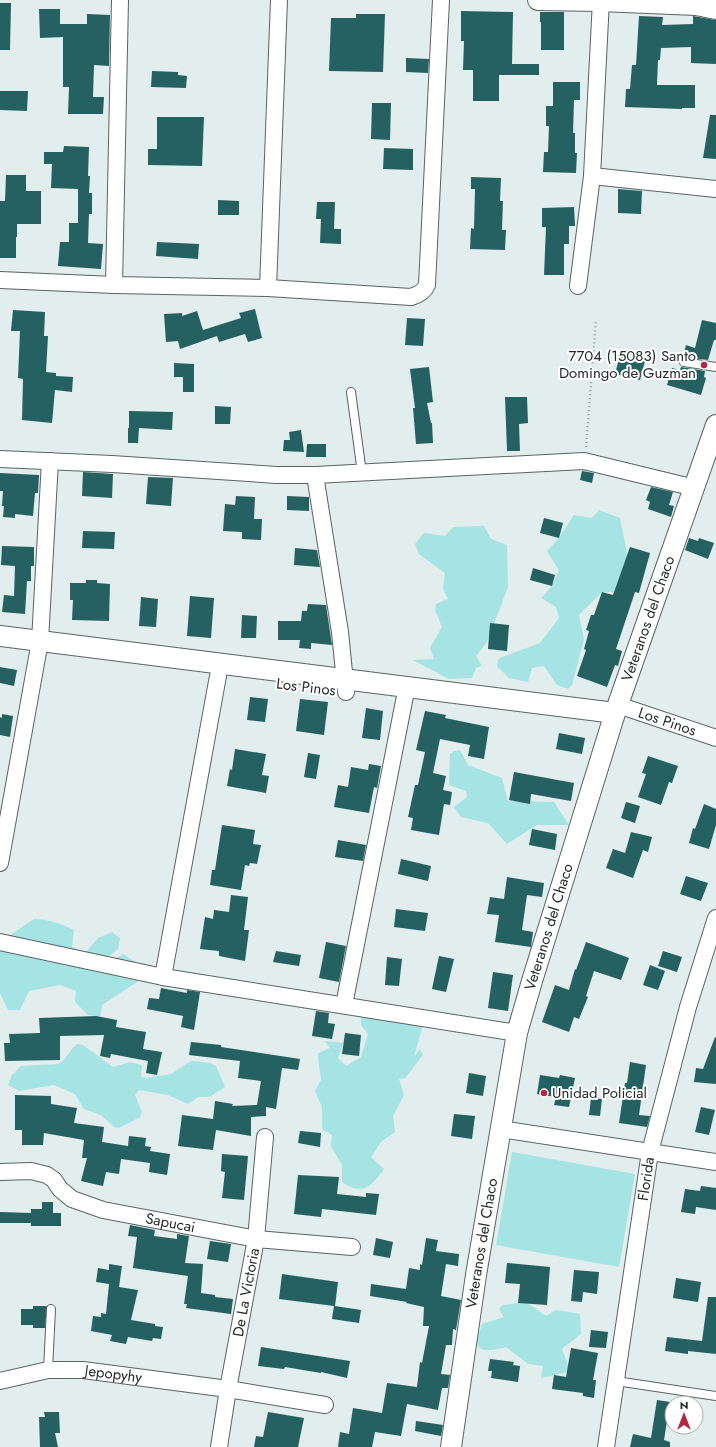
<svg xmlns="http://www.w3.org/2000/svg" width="716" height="1447" viewBox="0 0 716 1447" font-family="Jost,sans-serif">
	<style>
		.green { fill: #a5e4e3 }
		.building { fill: #256161 }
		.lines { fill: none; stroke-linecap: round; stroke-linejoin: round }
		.service-casing { stroke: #5a6363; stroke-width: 10 }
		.minor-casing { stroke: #5a6363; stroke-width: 18 }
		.tertiary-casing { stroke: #5a6363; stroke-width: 22 }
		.path { stroke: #9aa3a3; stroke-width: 2.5; stroke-dasharray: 1 3; stroke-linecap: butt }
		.service { stroke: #fff; stroke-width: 8 }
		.minor { stroke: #fff; stroke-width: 16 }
		.tertiary { stroke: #fff; stroke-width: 20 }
		.poi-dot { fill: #b62543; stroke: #fff; stroke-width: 1.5 }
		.labels { text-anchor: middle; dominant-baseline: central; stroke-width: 4; stroke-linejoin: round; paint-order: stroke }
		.poi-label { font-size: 15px; fill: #272b2b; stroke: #fff; text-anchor: end }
		.street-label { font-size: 15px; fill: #272b2b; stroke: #fff }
	</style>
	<rect width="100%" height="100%" fill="#e2eded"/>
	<g class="green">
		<path d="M599 510 620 518 629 564 620 592H602L579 615 584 639 572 685 568 689 557 685 544 666 532 668 528 682 509 678 497 666 498 660 502 657 540 643 559 618 556 607 541 598 552 586 559 570 547 551 559 538 574 515 592 518Z"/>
		<path d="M484 526 491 539 507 545 508 587 487 642 476 656 482 666 476 668 472 678 449 679 413 660 434 659 430 648 442 627 435 610 436 604 448 599 443 589 445 573 419 554 415 544 424 533 445 536 453 527Z"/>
		<path d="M460 750 468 765 502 778 508 801 554 802 569 825H537L507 844 488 823 461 817 454 807 467 797 466 791 449 785 450 754 454 751Z"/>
		<path d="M34 919C48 919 62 924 74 930L72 947 85 953 98 938 112 932 120 938 118 949 109 956V963L123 954 142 966 137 982 102 1005 100 1017H99L88 1015 75 1002 76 991 60 985 29 991 20 1010H8L0 993V942Z"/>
		<path d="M361 1014H426L414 1057 420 1049 423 1055 405 1078 399 1079 404 1095 393 1116 395 1132 381 1142 371 1157 384 1169C371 1187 362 1196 342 1182V1165L331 1146 332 1135 322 1129V1107L315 1091 321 1080 318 1058V1053L330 1048 325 1041 343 1043 338 1058 346 1066 361 1057 368 1034 361 1025Z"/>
		<path d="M77 1044 83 1045 113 1067 130 1062 142 1065 141 1077 147 1078 171 1074 191 1061 210 1063 216 1066 225 1087 209 1097H198L188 1104 168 1095 139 1090 135 1095 142 1112 140 1117 119 1128 114 1127 101 1115 84 1109 75 1094 54 1085 19 1091 8 1085 12 1075 21 1066 58 1064C67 1060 69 1050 77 1044Z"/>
		<path d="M512 1152 635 1174 619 1267 496 1245Z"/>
		<path d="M526 1302 546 1316 556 1310 580 1314 581 1334 562 1349 568 1365V1372L541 1378 543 1366 528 1364 506 1347C497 1349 475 1356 477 1339 478 1334 481 1329 482 1324L504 1317 499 1309 503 1305Z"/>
	</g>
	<g class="building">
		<path d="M0 3H11L10 50H0Z"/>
		<path d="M39 9H60V24H87V14L110 15 109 66 94 65 93 97H104L103 114H68L69 87H63V37L40 38Z"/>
		<path d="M461 11 513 12 512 64H539V75H499V101H473V70H463L464 41H461Z"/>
		<path d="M540 12H564V50H541V22H540Z"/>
		<path d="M356 14H385L383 72 329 71 331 18H356Z"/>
		<path d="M639 16 663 17 662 25 693 24V16L716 20V64L691 63V47L661 48 660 60H658L657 85H695V108H682V109L625 107 626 89H630L632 65H636Z"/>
		<path d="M406 58 429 59 428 73 406 72Z"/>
		<path d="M152 71 178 72V75L187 76 186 88 151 87Z"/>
		<path d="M553 82H580V100H574L573 133H575V153H577L576 173 543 172 544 152H548L549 126H546V106H553Z"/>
		<path d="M0 91H28L27 111 0 110Z"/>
		<path d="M372 103H391L390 140 371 139Z"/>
		<path d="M710 115H716V159L703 158Z"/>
		<path d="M157 117H204L202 166 148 165V149H157Z"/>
		<path d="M64 146 89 147 88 176H90L89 193H92V214H89L88 243 103 244 101 269 58 266 60 242H69V223H78V189L51 188 52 164H44V152H63Z"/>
		<path d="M384 148 413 149V170L383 169Z"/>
		<path d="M6 175H26V191H41V224H17V237H16V258H0V201H5Z"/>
		<path d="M471 177 501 178 500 201H503L502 230H506L505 250 470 249 471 228 474 229 475 189H471Z"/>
		<path d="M618 189 642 191 641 214 618 213Z"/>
		<path d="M218 200 239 201V215H218Z"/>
		<path d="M317 202H335L334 229H341V244L320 243 321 219H316Z"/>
		<path d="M574 207 575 226H569V244H564V275H544L546 227H542V208Z"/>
		<path d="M157 242 199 244 198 259 156 256Z"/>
		<path d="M255 309 262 338 248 342 245 334 219 342 217 336 180 349 178 341 166 342 164 314 182 313V316L197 311 203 330 241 318 239 313Z"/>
		<path d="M13 310 45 312 44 336H48L46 372 56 373V376L73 377 72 392 55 390 52 423 22 420 23 379 18 378 20 331H11Z"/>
		<path d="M407 318 425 319 423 346 405 345Z"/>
		<path d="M702 320 716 323V340H714L708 360 683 357 686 345 695 348Z"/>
		<path d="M620 355 645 361 640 380 615 374Z"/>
		<path d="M174 363 194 364V392H183V377H174Z"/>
		<path d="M429 367 433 402 427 403 431 423H432L433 443 416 444 413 408H415L410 369Z"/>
		<path d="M681 367 705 371 704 377 706 378 701 395 667 385 672 368 680 370Z"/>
		<path d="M505 397H527L528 423 519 424 520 451H507Z"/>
		<path d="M215 406 231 407 230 424H215Z"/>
		<path d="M129 411 173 412 172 430 139 428 138 443H128V428H133H129Z"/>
		<path d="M301 430 304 452 283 451 284 440H290L289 432Z"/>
		<path d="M307 444H326V457H306Z"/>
		<path d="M582 471 594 473 592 483 580 480Z"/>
		<path d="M83 472 113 474 112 498 82 496Z"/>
		<path d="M0 473 39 475 38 493H35L33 516 15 514V518L3 517 4 506H2L3 491H0Z"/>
		<path d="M148 477 173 478 171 506 146 504Z"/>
		<path d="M651 487 673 492 669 505 674 506 671 517 648 509 650 502 646 500Z"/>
		<path d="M236 496 255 497 254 519H262L261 540 242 539V532L223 531 225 504 235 505Z"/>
		<path d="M287 496 309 497V511L287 510Z"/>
		<path d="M544 518 563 523 559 538 540 533Z"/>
		<path d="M83 531 115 532 114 549 82 548Z"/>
		<path d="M689 538 698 541 699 538 714 543 708 559 685 550Z"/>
		<path d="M2 546 34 547V566H31V581H27L25 614 2 612 4 595 14 596 15 566 1 565Z"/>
		<path d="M630 547 650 553 639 593 635 592 616 649 622 651 618 666 615 665 607 687 577 676 586 650 584 649 589 631 586 630 591 615H594L602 592 613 595Z"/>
		<path d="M295 548 317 550 320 567 294 565Z"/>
		<path d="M533 568 555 575 552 586 530 580Z"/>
		<path d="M86 580H97V583L110 584 109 621 72 620 73 600H70V583H86Z"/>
		<path d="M190 596 214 598 211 638 187 636Z"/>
		<path d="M141 597 158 599 156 627 139 626Z"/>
		<path d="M308 604 326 605 332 645 311 643V649L299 648 300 640H278V621H301L302 611H307Z"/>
		<path d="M242 615 257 616 256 638H241Z"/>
		<path d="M490 623 509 625 507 651 488 649Z"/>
		<path d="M0 667 17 670 14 686 0 683Z"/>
		<path d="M250 697 268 699 265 722 247 720Z"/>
		<path d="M300 699 328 702 324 735 296 731Z"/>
		<path d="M366 708 383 711 380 740 362 738Z"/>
		<path d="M425 711 446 715 445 718 489 727 484 759 468 756 470 745 440 739 433 773 446 776 443 790 452 792 450 805 444 804 439 835 411 830 413 818 408 817 415 785H418L425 752 416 750Z"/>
		<path d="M2 714 13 716 10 737 0 735V717L2 718Z"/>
		<path d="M559 733 585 738 582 754 556 749Z"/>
		<path d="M235 749 266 754 262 775 269 776 266 793 227 786 230 769 232 770Z"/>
		<path d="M308 753 320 755 316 779 304 777Z"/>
		<path d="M648 756 678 766 672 783 669 782 661 805 638 797 646 774 642 773Z"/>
		<path d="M369 764 381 766 377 788 374 787 369 813 334 807 338 785 348 787 351 767 368 770Z"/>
		<path d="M514 772 574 783 571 801 531 794 530 804 509 800Z"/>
		<path d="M626 802 640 806 635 823 621 818Z"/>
		<path d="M704 804 716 809V825L709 849 689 843 693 828 695 829Z"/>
		<path d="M222 825 255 830 253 844 261 845 257 864 250 863 249 866 245 865 241 890 210 885 212 870H215Z"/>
		<path d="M532 829 557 834 555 850 529 845Z"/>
		<path d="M631 832 652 837 648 852 643 850 633 878 606 868 613 849 625 853Z"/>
		<path d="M338 840 366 845 363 861 335 857Z"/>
		<path d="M401 859 431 866 428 881 398 874Z"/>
		<path d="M686 876 708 883 701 901 680 894Z"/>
		<path d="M507 877 544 883 542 897 527 895 522 930 533 932 531 947 495 942 499 915 487 914 490 897 504 899Z"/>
		<path d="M231 895 248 897 244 930H249L245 961 219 956V951L200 949 205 917 213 919 214 910 229 912Z"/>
		<path d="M396 909 428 913 425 931 394 927Z"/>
		<path d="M326 942 346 946 339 982 319 978Z"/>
		<path d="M586 942 629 958 621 980 594 971 586 996 588 997 579 1019 574 1017 569 1032 542 1022 555 985 569 990 575 969 576 970Z"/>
		<path d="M276 951 301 955 299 966 273 962Z"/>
		<path d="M663 951 682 957 677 972 658 966Z"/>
		<path d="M439 956 454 959 446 992 432 989Z"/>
		<path d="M387 957 402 959 399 986 385 985Z"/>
		<path d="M650 965 665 971 658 990 643 985Z"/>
		<path d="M493 972 513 975 508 1011 488 1008Z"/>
		<path d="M161 988 187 993V990L200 992 194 1030 181 1027 183 1016 147 1009 149 998 159 999Z"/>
		<path d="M316 1011 329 1013 328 1023 335 1024 332 1039 312 1036Z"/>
		<path d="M96 1016 117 1020 116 1027 146 1032 143 1049 162 1052 157 1075 146 1073 148 1061 111 1054 110 1058 100 1056 104 1035 60 1036V1060L5 1061 4 1043H10L9 1034 40 1033 39 1018Z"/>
		<path d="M345 1033 361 1035 359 1056 342 1054Z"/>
		<path d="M715 1037 716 1038V1084L694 1082 696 1068 703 1069Z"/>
		<path d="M191 1042 221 1045V1047L300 1059 298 1070 282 1068 276 1109 266 1107V1116L251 1117V1136L216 1130 213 1150 178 1146 182 1115 213 1119 215 1101 233 1104 232 1106 257 1105 261 1081 238 1078 240 1061 189 1055Z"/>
		<path d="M630 1062 646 1065 639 1115 650 1116 647 1127 619 1123 625 1083H627Z"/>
		<path d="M469 1073 486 1076 483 1096 466 1093Z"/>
		<path d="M540 1075 559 1078 560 1075 575 1078 569 1107 554 1105 556 1097 537 1094Z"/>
		<path d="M15 1095 51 1096V1104L77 1108 74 1123 104 1127 102 1142 128 1146 129 1136 146 1138 145 1146 151 1147 150 1151 170 1154 167 1175 149 1172 150 1163 121 1159 119 1174 106 1172 103 1186 81 1181 87 1158H82L84 1140 44 1133 43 1145H22V1130H15Z"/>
		<path d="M591 1098 602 1099 600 1116 589 1115Z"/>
		<path d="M701 1107 715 1110 709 1135 695 1132Z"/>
		<path d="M454 1114 475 1116 472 1139 451 1136Z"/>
		<path d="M300 1131 321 1133 320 1147 298 1143Z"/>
		<path d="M222 1154 248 1156 244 1200 222 1198 225 1172 221 1171Z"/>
		<path d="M298 1175 339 1177 337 1194 366 1197V1193L379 1194 376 1215 322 1209 321 1217 294 1214Z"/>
		<path d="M701 1186 716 1188V1210L696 1207 695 1214 681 1212 685 1189 700 1191Z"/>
		<path d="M42 1202H53V1213H61V1226H31V1223H0V1212L31 1213V1209H42Z"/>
		<path d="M130 1225 155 1230 154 1236 177 1239V1234L189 1236 185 1263 203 1264 201 1293 215 1295V1297L233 1299 231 1314 186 1308 187 1304H184L188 1276 133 1268 137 1237 128 1236Z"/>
		<path d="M376 1238 393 1242 390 1258 373 1255Z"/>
		<path d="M426 1238 438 1240 436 1251 459 1254 458 1266 446 1264 441 1296 461 1300 456 1330 453 1329 452 1345H446L441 1374 450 1375 448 1388H442L438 1410 407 1404 401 1436 375 1432 372 1447H338L340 1432 349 1434 353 1408 382 1413 387 1383 417 1387 420 1362 422 1363 429 1326H423L424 1307 406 1303 407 1302 370 1296 371 1284 406 1289 409 1268 420 1270V1264L422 1265Z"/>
		<path d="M210 1241 231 1244 228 1262 207 1259Z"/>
		<path d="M507 1263 550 1267 547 1305 518 1303 520 1284 505 1283Z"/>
		<path d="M109 1264 122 1266 119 1287 138 1290 131 1320 155 1324V1326L163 1327 161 1339 153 1338 152 1341 128 1337 126 1344 110 1341 112 1335 91 1331 93 1316 101 1317V1313L106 1314 109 1284 96 1282 98 1268 109 1270Z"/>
		<path d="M574 1270 599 1272 597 1294 583 1292 582 1302 571 1301Z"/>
		<path d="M282 1274 338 1282 335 1306 361 1310 359 1323 332 1319 334 1306 279 1299Z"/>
		<path d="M676 1278 701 1282 698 1302 673 1298Z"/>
		<path d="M708 1297H716V1354L688 1351V1354L665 1351 667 1337 702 1341Z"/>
		<path d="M33 1306H47L45 1328H33V1325H21V1309H33Z"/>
		<path d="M591 1330 608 1332 606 1348 589 1347Z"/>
		<path d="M261 1347 350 1361 347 1378 321 1372V1373L285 1367 284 1369 258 1366Z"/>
		<path d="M571 1348 598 1353 593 1380H596L594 1398 583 1396V1393L552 1389 554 1375 566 1377Z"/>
		<path d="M490 1359 514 1362 513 1365 520 1366 518 1382 491 1378 492 1371H488Z"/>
		<path d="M657 1400 670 1402 664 1440 670 1442V1447H630L633 1434 651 1438Z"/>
		<path d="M44 1412H59L60 1433H55L58 1447H40L39 1417H45Z"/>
		<path d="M268 1412 304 1418 298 1447H254L256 1436 263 1437Z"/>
		<path d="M416 1421 443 1425 441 1436 415 1431Z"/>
	</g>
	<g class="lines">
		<defs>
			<g id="service">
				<path d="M684 362 716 367"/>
				<path d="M351 392 362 473"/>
				<path d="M48 1370 51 1309"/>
				<path d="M616 1381 716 1396"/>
			</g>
			<g id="minor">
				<path d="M592 176 716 189"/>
				<path d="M0 280 114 285 268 288 411 297C418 295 424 292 427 285L441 0"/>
				<path d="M114 285 120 0"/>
				<path d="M578 286 592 176 601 0"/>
				<path d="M268 288 279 0"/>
				<path d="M0 459 112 464 277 475H315L584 461 695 488"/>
				<path d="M315 475 340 632 346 692"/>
				<path id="s1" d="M618 705 716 738"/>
				<path d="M0 863 40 641 50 461"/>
				<path d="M0 942 163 977 517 1033"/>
				<path d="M163 977 218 676"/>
				<path d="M344 1005 407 686"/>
				<path d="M501 1129 716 1162"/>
				<path id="s2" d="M0 1172 31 1171 47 1175 54 1180 60 1189 72 1199 103 1210 256 1239 352 1247"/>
				<path id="s3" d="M0 1381 48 1370H83L228 1389 325 1405"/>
				<path id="s4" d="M219 1447 228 1389 256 1239 265 1137"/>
				<path id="s5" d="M606 1447 650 1152 688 1007 716 918"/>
			</g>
			<g id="tertiary">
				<path d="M538 0 600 1 696 5 716 9"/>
				<path d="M0 636 615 713"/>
				<path id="s6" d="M451 1447 476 1275 517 1033 532 981 615 713 716 425"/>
			</g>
		</defs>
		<use href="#service" class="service-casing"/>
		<use href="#minor" class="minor-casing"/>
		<use href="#tertiary" class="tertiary-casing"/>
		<path class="path" d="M586 447 596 320"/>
		<use href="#service" class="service"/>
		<use href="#minor" class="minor"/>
		<use href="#tertiary" class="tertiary"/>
	</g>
	<g class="poi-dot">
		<circle cx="704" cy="365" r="4"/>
		<circle cx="544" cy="1093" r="4"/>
	</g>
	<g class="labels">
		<g class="poi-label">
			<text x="696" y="356">7704 (15083) Santo<tspan x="696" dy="17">Domingo de Guzman</tspan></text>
			<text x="552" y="1093" text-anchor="start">Unidad Policial</text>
		</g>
		<g class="street-label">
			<text stroke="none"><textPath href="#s6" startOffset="854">Veteranos del Chaco</textPath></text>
			<text transform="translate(306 687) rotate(7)">Los Pinos</text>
			<text stroke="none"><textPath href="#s1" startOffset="52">Los Pinos</textPath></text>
			<text stroke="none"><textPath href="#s6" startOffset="530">Veteranos del Chaco</textPath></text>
			<text stroke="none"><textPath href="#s5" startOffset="271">Florida</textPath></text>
			<text stroke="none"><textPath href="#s2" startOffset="184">Sapucai</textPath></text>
			<text stroke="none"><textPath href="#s6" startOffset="206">Veteranos del Chaco</textPath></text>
			<text stroke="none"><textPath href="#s4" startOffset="157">De La Victoria</textPath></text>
			<text stroke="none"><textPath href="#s3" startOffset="115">Jepopyhy</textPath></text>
		</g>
	</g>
	<g transform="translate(684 1415)"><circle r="19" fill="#ffffff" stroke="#a9aaaa"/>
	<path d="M0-3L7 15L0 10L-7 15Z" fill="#b62543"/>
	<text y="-6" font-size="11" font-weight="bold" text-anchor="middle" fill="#272b2b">N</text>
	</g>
</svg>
